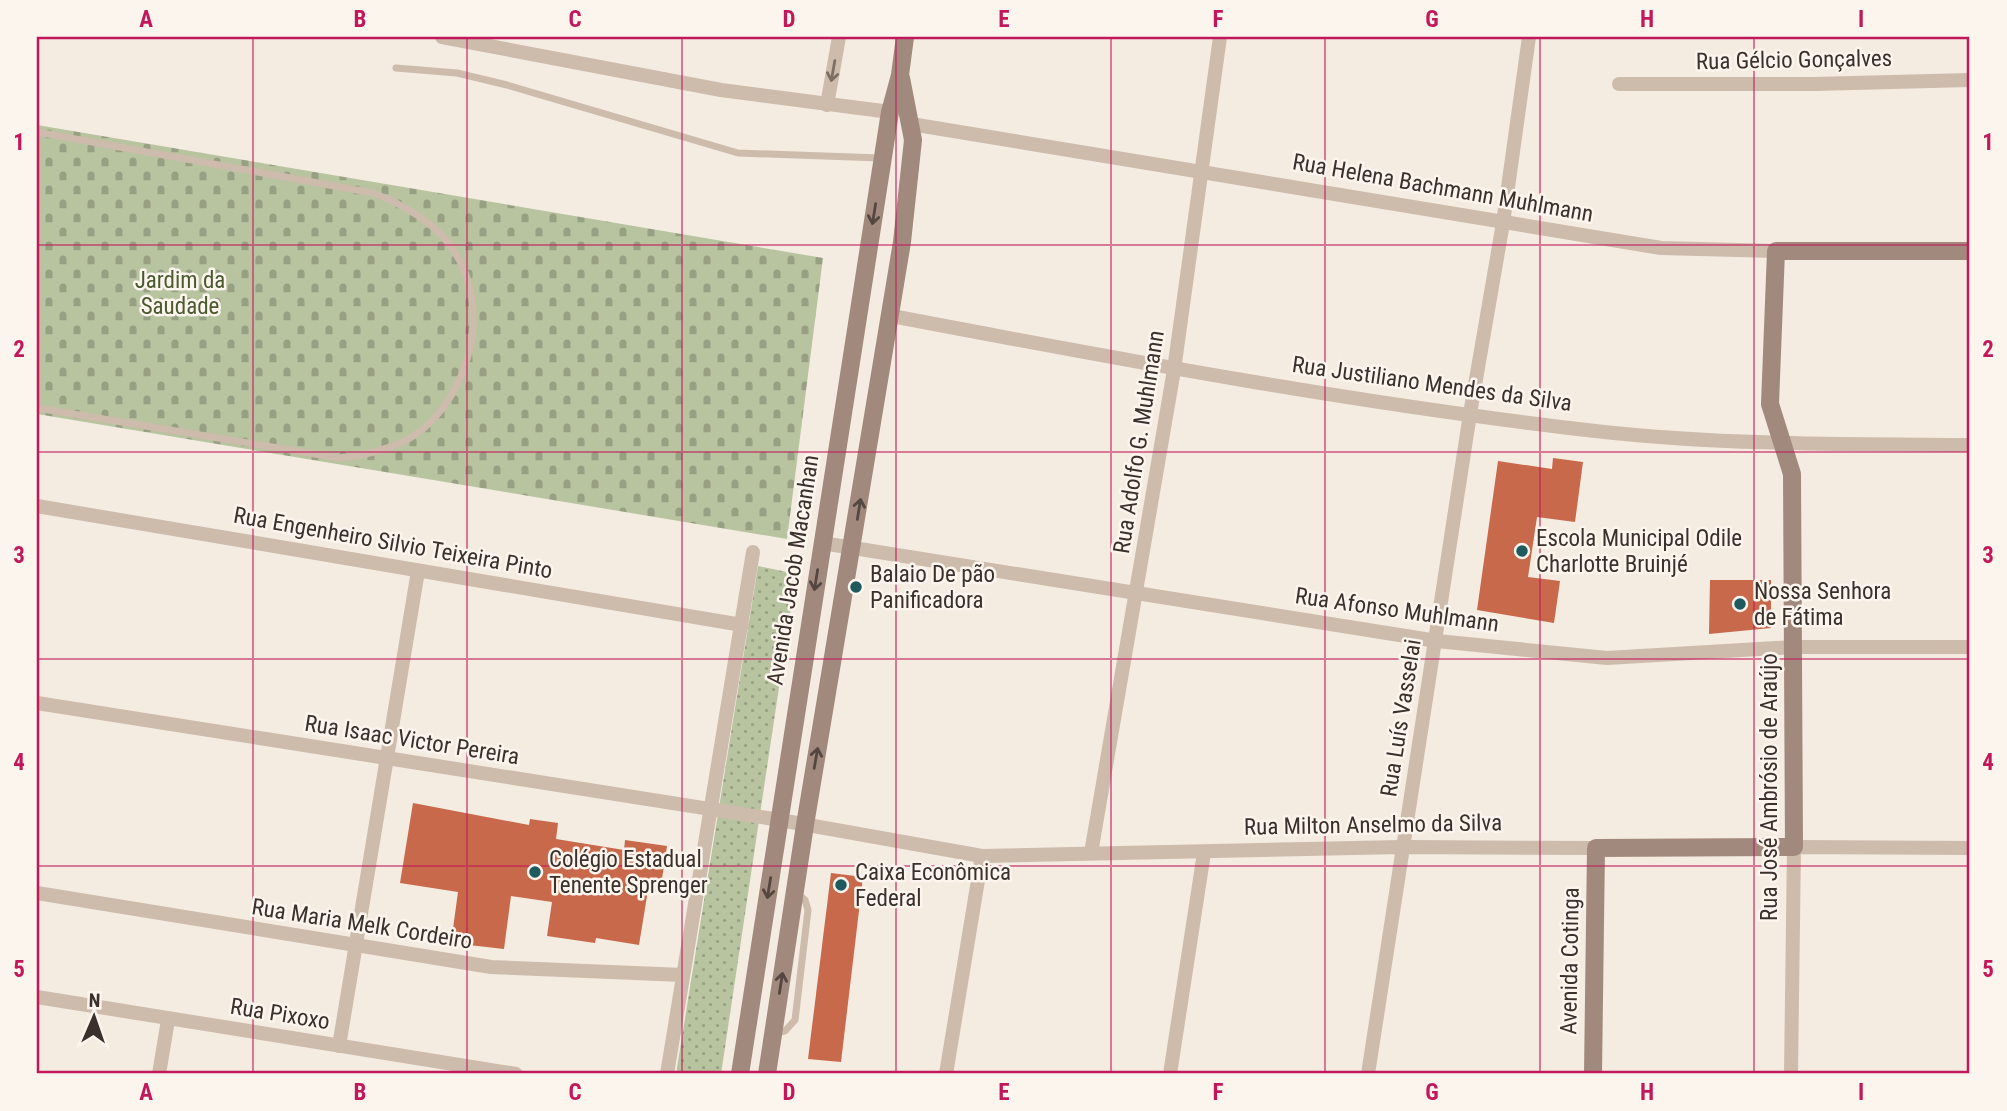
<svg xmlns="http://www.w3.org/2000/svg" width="2007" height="1111" viewBox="0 0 2007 1111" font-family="'Roboto Condensed',sans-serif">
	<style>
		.green { fill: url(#green-dots) }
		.cemetery { fill: url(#cemetery-stones) }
		.building { fill: #c8694b }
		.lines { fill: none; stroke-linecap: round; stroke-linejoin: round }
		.lane { stroke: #cdbbac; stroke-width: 7 }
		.street { stroke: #cdbbac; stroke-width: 14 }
		.secondary { stroke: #a18a7d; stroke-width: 18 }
		.oneway { stroke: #7d6f65 }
		.oneway2 { stroke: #544640 }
		.grid { fill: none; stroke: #c2185b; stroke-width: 2; stroke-opacity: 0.55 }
		.poi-dot { fill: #1f5a5e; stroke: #fbf5ee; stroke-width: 2.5 }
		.labels { text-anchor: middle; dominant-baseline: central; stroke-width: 5; stroke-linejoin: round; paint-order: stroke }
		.street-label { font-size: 23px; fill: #3b302b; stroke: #fbf5ee }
		.park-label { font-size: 23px; fill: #4a5a2e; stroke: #fbf5ee }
		.poi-label { font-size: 23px; fill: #3b302b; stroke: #fbf5ee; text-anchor: start }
		.neatline { fill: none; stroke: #c2185b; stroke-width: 2.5 }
		.grid-label { font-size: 23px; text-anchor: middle; font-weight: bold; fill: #c2185b }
	</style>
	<defs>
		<pattern id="green-dots" width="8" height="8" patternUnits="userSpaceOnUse" patternTransform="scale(1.75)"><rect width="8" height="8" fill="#b8c4a0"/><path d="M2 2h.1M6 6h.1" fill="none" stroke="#97a083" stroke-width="1.8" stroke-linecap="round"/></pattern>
		<pattern id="cemetery-stones" width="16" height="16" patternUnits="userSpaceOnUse" patternTransform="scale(1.75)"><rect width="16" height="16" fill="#b8c4a0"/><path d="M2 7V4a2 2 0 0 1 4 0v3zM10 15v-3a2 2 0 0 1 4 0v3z" fill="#97a083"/></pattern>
	</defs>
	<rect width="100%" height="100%" fill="#f4ebe1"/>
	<path class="green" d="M758 566 796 574 721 1074H676Z"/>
	<path class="cemetery" d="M37 125 823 258 787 539 37 414Z"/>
	<g class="building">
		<path d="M1553 458 1583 462 1575 522 1537 517 1528 577 1560 581 1554 623 1477 610 1498 461 1552 469Z"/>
		<path d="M1710 580H1771V628L1709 634Z"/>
		<path d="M413 803 529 825 530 819 558 823 556 839 624 850 625 840 667 846 660 892 648 890 639 945 596 938 595 943 547 936 552 902 511 896 504 949 451 943 458 892 400 883Z"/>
		<path d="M831 873 863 877 841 1062 808 1059Z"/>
	</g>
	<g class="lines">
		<g class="lane">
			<path d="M396 68 457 73 507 85 738 153 880 158"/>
			<path d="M37 132 373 193C395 201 414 211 433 227 495 280 480 380 423 429 400 448 367 455 339 458L37 408"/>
			<path d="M774 1033 785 1031 795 1020 808 910 805 900 795 892"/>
		</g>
		<g class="street">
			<path d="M442 37 721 90 890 112"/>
			<path d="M1619 84H1814L1970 80"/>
			<path d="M827 105 839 37"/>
			<path d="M911 124 1661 248 1776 251"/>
			<path d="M892 316C1128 361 1365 405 1604 432 1726 445 1848 444 1970 445"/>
			<path d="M37 506 742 625"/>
			<path d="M822 543 1437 641 1607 658 1794 647H1970"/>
			<path d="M37 703 780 820 982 856 1402 847 1596 848"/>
			<path d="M1091 853 1174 370 1220 37"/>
			<path d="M37 893 491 967 683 975"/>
			<path d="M37 997 516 1074"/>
			<path d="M339 1046 418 571"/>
			<path d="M159 1074 168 1020"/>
			<path d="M667 1074 753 552"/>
			<path d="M946 1074 982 856"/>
			<path d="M1170 1074 1204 853"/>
			<path d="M1368 1074 1470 414 1503 223 1529 37"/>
			<path d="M1791 1074 1794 847 1970 848"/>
		</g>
		<g class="secondary">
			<path d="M740 1074 890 112 900 75 905 37"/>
			<path d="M767 1074 805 825 902 242 913 140 901 78"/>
			<path d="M1593 1074 1596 848 1794 847 1792 474 1770 404 1776 251H1970"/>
		</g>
	</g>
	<defs><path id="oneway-shaft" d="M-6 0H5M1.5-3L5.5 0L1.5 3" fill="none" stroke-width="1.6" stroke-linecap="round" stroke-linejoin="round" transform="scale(1.75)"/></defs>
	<use class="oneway" href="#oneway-shaft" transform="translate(833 71) rotate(100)"/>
	<g class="oneway2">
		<use href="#oneway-shaft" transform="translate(874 214) rotate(99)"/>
		<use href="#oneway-shaft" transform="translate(859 509) rotate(-81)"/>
		<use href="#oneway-shaft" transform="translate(816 580) rotate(99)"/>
		<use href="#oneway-shaft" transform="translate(816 758) rotate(-80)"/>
		<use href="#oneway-shaft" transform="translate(769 888) rotate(99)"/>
		<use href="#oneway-shaft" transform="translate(781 983) rotate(-81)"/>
	</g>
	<path class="grid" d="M253 37V1074M467 37V1074M682 37V1074M896 37V1074M1111 37V1074M1325 37V1074M1540 37V1074M1754 37V1074M37 245H1970M37 452H1970M37 659H1970M37 866H1970"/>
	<g class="poi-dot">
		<circle cx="1522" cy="551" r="7"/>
		<circle cx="856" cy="587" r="7"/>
		<circle cx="1740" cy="604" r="7"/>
		<circle cx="535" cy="872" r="7"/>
		<circle cx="841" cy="885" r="7"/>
	</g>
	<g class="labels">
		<g class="street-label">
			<text transform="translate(1794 60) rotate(-1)">Rua Gélcio Gonçalves</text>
			<text transform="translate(1443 188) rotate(10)">Rua Helena Bachmann Muhlmann</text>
			<text transform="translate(1432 384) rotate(8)">Rua Justiliano Mendes da Silva</text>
			<text transform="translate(1139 442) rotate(-81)">Rua Adolfo G. Muhlmann</text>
			<text transform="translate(393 543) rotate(10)">Rua Engenheiro Silvio Teixeira Pinto</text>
			<text transform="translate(793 570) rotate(-81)">Avenida Jacob Macanhan</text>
			<text transform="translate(1397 610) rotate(8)">Rua Afonso Muhlmann</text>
			<text transform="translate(1401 718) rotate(-81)">Rua Luís Vasselai</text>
			<text transform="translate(412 740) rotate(9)">Rua Isaac Victor Pereira</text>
			<text transform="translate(1769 787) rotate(-90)">Rua José Ambrósio de Araújo</text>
			<text transform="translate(1373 825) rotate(-1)">Rua Milton Anselmo da Silva</text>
			<text transform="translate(362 924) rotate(9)">Rua Maria Melk Cordeiro</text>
			<text transform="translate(1570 961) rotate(-89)">Avenida Cotinga</text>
			<text transform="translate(280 1014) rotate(9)">Rua Pixoxo</text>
		</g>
		<g class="park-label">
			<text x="180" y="280">Jardim da<tspan x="180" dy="26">Saudade</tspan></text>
		</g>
		<g class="poi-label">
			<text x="1536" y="538">Escola Municipal Odile<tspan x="1536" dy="26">Charlotte Bruinjé</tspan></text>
			<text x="870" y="574">Balaio De pão<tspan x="870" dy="26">Panificadora</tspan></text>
			<text x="1754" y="591">Nossa Senhora<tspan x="1754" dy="26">de Fátima</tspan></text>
			<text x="549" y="859">Colégio Estadual<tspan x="549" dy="26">Tenente Sprenger</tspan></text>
			<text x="855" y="872">Caixa Econômica<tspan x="855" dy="26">Federal</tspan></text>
		</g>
	</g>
	<rect width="2007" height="1111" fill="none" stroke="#fbf5ee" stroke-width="77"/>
	<g transform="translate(94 1017) rotate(2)" stroke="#fbf5ee" stroke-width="5" paint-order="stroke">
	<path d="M0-5L12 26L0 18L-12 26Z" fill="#3b302b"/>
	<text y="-10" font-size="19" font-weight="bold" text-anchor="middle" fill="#3b302b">N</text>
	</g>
	<rect x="38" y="38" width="1930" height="1034" class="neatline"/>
	<g class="grid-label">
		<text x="146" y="27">A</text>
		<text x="360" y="27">B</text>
		<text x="575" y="27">C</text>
		<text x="789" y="27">D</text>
		<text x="1004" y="27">E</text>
		<text x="1218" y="27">F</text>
		<text x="1432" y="27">G</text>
		<text x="1647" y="27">H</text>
		<text x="1861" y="27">I</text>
		<text x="19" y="150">1</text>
		<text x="1988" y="150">1</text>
		<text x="19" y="357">2</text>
		<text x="1988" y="357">2</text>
		<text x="19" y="563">3</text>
		<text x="1988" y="563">3</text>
		<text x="19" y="770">4</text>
		<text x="1988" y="770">4</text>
		<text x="19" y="977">5</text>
		<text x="1988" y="977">5</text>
		<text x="146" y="1100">A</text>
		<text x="360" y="1100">B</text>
		<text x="575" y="1100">C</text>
		<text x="789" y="1100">D</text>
		<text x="1004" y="1100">E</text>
		<text x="1218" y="1100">F</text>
		<text x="1432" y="1100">G</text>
		<text x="1647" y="1100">H</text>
		<text x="1861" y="1100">I</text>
	</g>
</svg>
